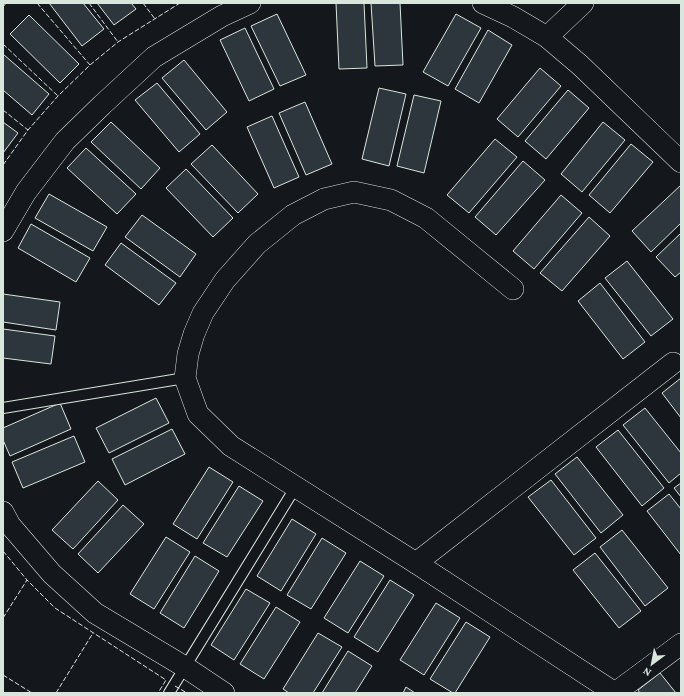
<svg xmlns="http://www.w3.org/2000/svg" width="684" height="696" viewBox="0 0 684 696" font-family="'Crimson Pro',serif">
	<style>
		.building { fill: #2c363c; stroke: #d8e6dc }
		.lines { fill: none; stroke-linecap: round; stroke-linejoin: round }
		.lane-casing { stroke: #d8e6dc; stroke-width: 12 }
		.street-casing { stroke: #d8e6dc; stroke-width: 22 }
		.lane { stroke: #14181c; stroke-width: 10 }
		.street { stroke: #14181c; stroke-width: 21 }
		.fence { stroke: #d8e6dc; stroke-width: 1; stroke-dasharray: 5 2; stroke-linecap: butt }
	</style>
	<rect width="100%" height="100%" fill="#14181c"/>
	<g class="building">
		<path d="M49 3H83L104 29 82 46Z"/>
		<path d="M97 3H131L136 9 114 25Z"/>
		<path d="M336 3H364L367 68 339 69Z"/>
		<path d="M371 3H400L403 65 375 66Z"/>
		<path d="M277 14 306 75 280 86 251 26Z"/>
		<path d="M456 14 481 28 448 86 423 72Z"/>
		<path d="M29 15 79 64 60 83 10 34Z"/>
		<path d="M245 28 274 89 249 101 220 40Z"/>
		<path d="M488 30 512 45 479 103 455 89Z"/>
		<path d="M3 54 49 94 32 115 3 90Z"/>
		<path d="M184 60 227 112 206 130 162 78Z"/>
		<path d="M540 68 561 86 518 137 497 119Z"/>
		<path d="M157 83 200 134 179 152 135 100Z"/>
		<path d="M379 88 406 94 389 166 362 159Z"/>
		<path d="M568 90 589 108 546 159 525 141Z"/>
		<path d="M414 95 441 101 424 173 397 166Z"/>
		<path d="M305 102 332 164 306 175 279 113Z"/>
		<path d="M272 116 299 177 274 188 247 127Z"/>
		<path d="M3 122 18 133 3 153Z"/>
		<path d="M111 122 160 168 141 189 91 142Z"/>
		<path d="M603 122 625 140 582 192 561 174Z"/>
		<path d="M495 139 517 157 469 213 447 195Z"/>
		<path d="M631 144 653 162 610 213 589 195Z"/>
		<path d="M212 145 258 194 238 213 191 164Z"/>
		<path d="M86 148 136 194 117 214 67 168Z"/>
		<path d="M523 161 545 180 496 235 475 217Z"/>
		<path d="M186 169 233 218 213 237 166 188Z"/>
		<path d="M681 185V223L651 252 632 231Z"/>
		<path d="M49 194 107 227 93 251 35 218Z"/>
		<path d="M561 195 582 213 534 269 513 251Z"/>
		<path d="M142 215 196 254 180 277 125 237Z"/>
		<path d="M589 217 610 236 562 291 540 273Z"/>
		<path d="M31 224 90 258 76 282 18 248Z"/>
		<path d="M681 233V272L675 277 656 257Z"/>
		<path d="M121 243 176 283 159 305 105 265Z"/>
		<path d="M627 261 673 319 651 336 605 278Z"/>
		<path d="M600 283 645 342 623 359 578 301Z"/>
		<path d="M3 294 60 302 56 330 3 322Z"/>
		<path d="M3 329 55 336 51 364 3 358Z"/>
		<path d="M681 378V418L662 393Z"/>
		<path d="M156 398 169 423 109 453 96 428Z"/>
		<path d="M60 403 71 429 10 456 3 440V428Z"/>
		<path d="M645 408 681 453V473L669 483 623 425Z"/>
		<path d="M172 429 185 454 125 485 112 459Z"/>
		<path d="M618 430 664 488 642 506 596 447Z"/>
		<path d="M74 436 85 462 23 488 12 462Z"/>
		<path d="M577 457 623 515 601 533 555 474Z"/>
		<path d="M209 467 233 482 197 539 173 524Z"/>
		<path d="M551 480 596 538 574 555 528 497Z"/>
		<path d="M98 481 118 500 73 549 52 530Z"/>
		<path d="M681 483V497L674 488Z"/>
		<path d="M239 486 263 501 227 557 203 543Z"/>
		<path d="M669 494 681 509V555L647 511Z"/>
		<path d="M123 505 144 524 98 573 78 554Z"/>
		<path d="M292 519 316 534 281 591 257 576Z"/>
		<path d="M622 530 668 588 645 606 600 547Z"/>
		<path d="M166 537 190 552 154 609 130 594Z"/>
		<path d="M322 538 346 553 311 609 287 595Z"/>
		<path d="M595 553 641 611 619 628 573 570Z"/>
		<path d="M195 556 219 571 184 628 160 613Z"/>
		<path d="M360 561 384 576 348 633 324 618Z"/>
		<path d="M390 580 414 595 378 652 354 637Z"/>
		<path d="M246 589 270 603 234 660 211 645Z"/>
		<path d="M436 603 460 618 424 675 400 660Z"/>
		<path d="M276 607 300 622 264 679 240 664Z"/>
		<path d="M466 622 490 637 455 693H453L430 679Z"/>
		<path d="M318 633 342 647 313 693H289L283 689Z"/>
		<path d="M348 651 372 666 355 693H322Z"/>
		<path d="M660 673 676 693H640L638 690Z"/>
		<path d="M406 687 415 693H403Z"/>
	</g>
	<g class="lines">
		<defs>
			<g id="lane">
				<path d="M3 408 185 378"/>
				<path d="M169 693 295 488"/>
			</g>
			<g id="street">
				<path d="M483 3 513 17 547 37 580 65 681 162"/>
				<path d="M547 37 583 3"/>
				<path d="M3 231 26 192 65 141 102 105 154 57 222 16 250 3"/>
				<path d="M513 289 426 218 391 200 354 192 324 199 293 215 257 244 225 280 203 313 194 334 188 354 185 378 198 414 231 446 416 563 615 693"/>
				<path d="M3 512 10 525 52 574 95 613 185 667 224 693"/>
				<path d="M416 563 673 363"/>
				<path d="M615 693 681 644"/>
			</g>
		</defs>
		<use href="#lane" class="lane-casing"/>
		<use href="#street" class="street-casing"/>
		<use href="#lane" class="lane"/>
		<use href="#street" class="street"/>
		<g class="fence">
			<path d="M37 3 90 65"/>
			<path d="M89 3 118 42"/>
			<path d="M143 3 155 19"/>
			<path d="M3 7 6 3"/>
			<path d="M3 44 58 96"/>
			<path d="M3 110 28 130"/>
			<path d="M3 165 28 130 58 96 90 65 118 42 180 3"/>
			<path d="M3 551 27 580 55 608 166 680 158 693"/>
			<path d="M3 618 27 580"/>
			<path d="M3 675 32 693"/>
			<path d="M175 686 187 693"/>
			<path d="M56 693 93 633"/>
		</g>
	</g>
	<rect width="684" height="696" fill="none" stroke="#d8e6dc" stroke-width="8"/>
	<g transform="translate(652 664) rotate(212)" stroke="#14181c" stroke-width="3" paint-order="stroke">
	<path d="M0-3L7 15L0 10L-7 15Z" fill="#d8e6dc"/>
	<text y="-6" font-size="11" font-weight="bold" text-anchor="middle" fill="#d8e6dc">N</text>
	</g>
</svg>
